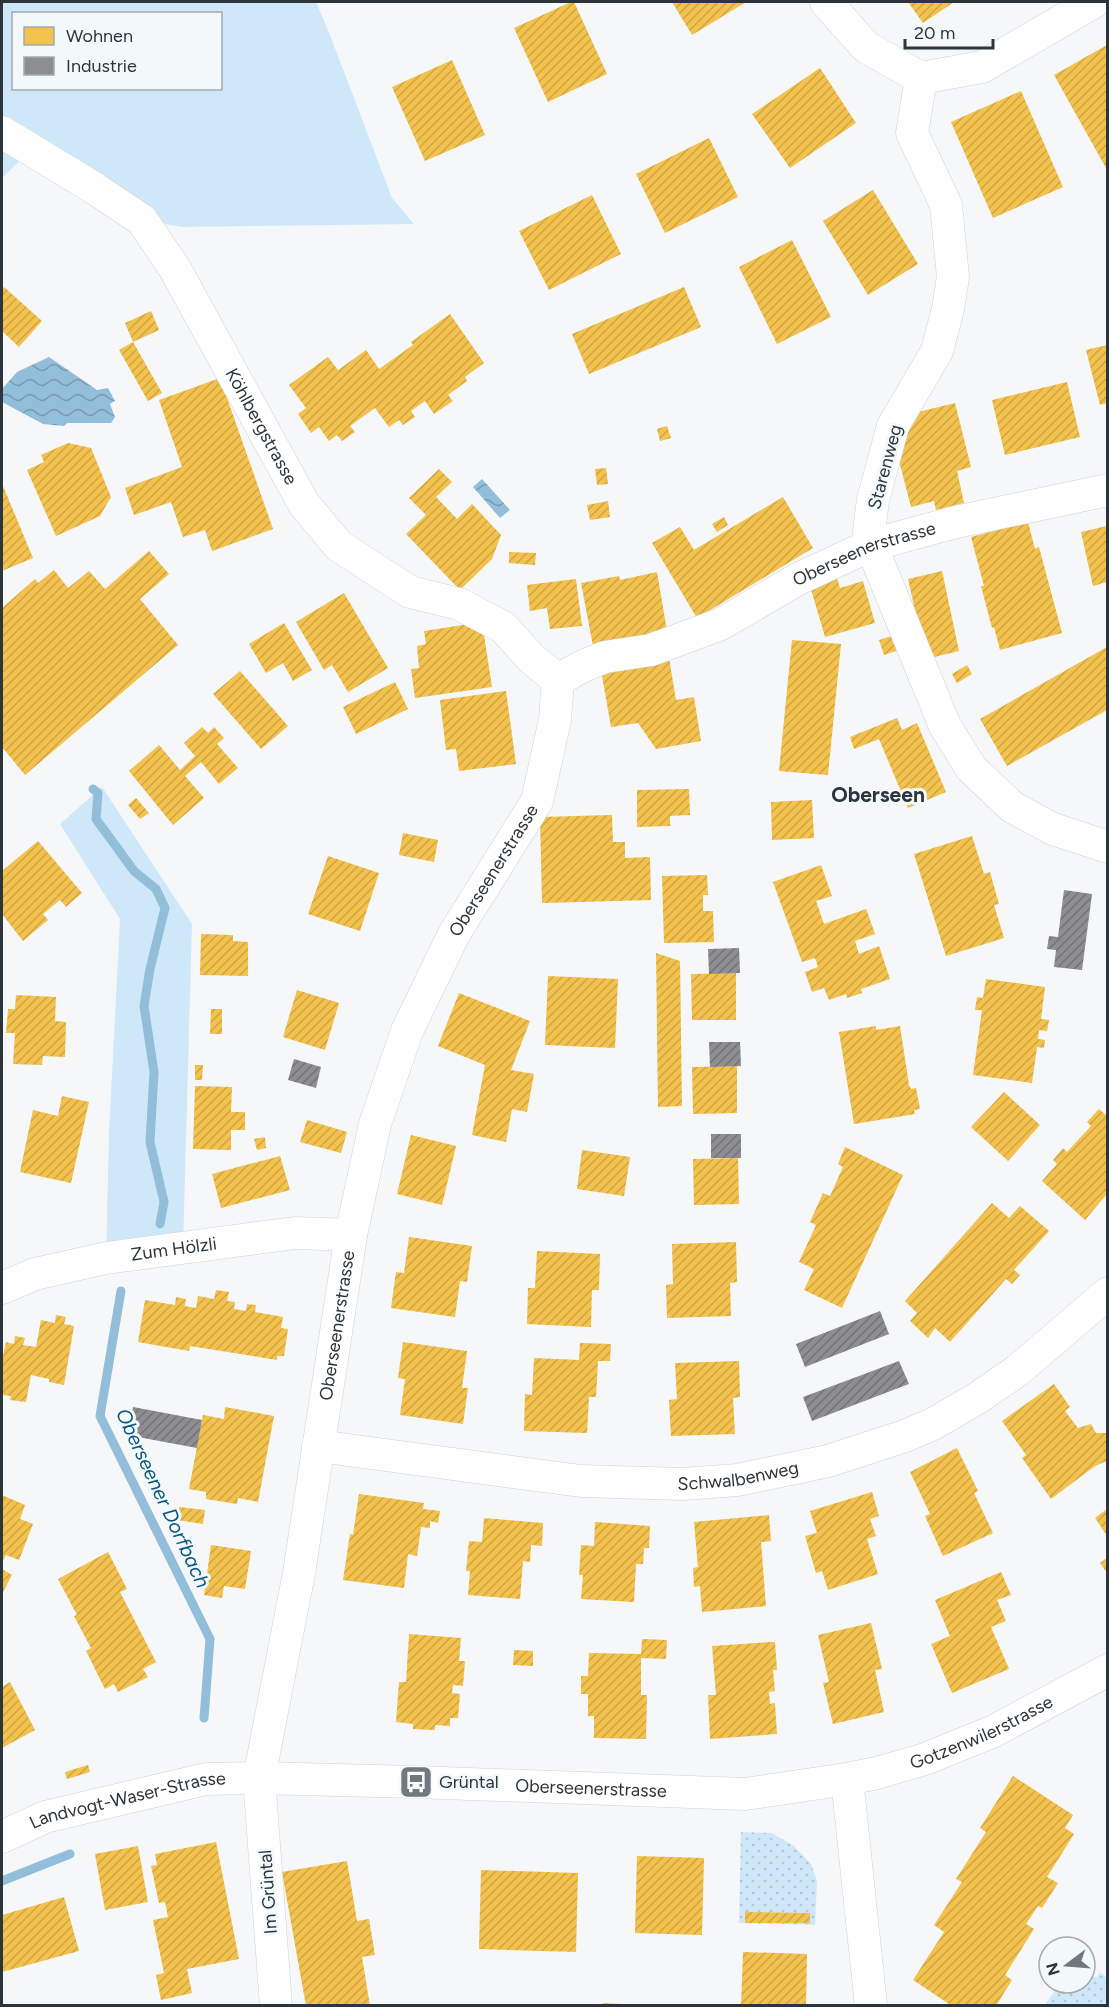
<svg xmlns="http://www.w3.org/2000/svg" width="1109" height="2007" viewBox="0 0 1109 2007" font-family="Figtree,sans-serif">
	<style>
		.grass { fill: #cee8f9; fill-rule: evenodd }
		.park { fill: url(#park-dots) }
		.water { fill: url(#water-waves) }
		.homes { fill: url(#homes-hatch) }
		.industry { fill: url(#industry-hatch) }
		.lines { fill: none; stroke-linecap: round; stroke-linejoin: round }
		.stream { stroke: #92beda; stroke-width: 9 }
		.minor-casing { stroke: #ced3d7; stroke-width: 33 }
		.minor { stroke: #fefefe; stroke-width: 32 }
		.labels { text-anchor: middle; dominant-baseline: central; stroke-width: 6; stroke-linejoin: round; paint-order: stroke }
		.street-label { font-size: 18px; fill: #2c353b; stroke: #f3f8fb }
		.poi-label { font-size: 18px; fill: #2c353b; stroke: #f3f8fb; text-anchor: start }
		.water-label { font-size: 20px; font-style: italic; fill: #09587e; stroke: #f3f8fb }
		.quarter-label { font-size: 21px; font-weight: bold; fill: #2c353b; stroke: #f3f8fb }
	</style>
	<defs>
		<pattern id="park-dots" width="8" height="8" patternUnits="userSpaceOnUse" patternTransform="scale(1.5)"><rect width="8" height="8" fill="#cee8f9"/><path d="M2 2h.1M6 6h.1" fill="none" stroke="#b1c8d6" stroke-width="1.8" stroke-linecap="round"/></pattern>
		<pattern id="water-waves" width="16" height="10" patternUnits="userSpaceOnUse" patternTransform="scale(1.5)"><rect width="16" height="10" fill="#92beda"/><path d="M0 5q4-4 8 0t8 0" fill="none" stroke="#779bb2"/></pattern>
		<pattern id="homes-hatch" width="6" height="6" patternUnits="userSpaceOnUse" patternTransform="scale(1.5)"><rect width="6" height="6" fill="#f2c14e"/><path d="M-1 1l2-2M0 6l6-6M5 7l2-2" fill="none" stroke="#d0a645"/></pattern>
		<pattern id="industry-hatch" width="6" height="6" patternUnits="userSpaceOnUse" patternTransform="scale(1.5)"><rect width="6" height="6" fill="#8d8d92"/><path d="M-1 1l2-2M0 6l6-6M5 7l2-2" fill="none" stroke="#737478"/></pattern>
	</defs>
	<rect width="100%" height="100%" fill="#f5f7f9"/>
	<g class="grass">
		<path d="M2 2H316L330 35 392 198 414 224 182 227 142 220 32 149 2 178ZM14 14H220V88H14Z"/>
		<path d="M102 787 192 924 183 1248 106 1258 109 1134 120 919 60 824Z"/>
	</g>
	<g class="park">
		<path d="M741 1832 772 1833 794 1846 811 1864 817 1881 815 1925 739 1923Z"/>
		<path d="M1085 1970 1096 1978 1100 1972 1107 1978V2005H1045L1060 1983H1085Z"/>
	</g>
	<g class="water">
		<path d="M49 357 97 390 108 388 115 401 110 404 115 417 111 423H67L64 426 43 424 2 402V389L17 372Z"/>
		<path d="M482 479 510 510 500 518 473 487Z"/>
	</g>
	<g class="homes">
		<path d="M571 2H574L607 74 548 102 514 28Z"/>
		<path d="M672 2H746L692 35Z"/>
		<path d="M908 2H954L923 23Z"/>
		<path d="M1107 45V167L1106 168 1054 75Z"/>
		<path d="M452 60 485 135 425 161 392 87Z"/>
		<path d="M820 68 856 123 790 168 752 114Z"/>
		<path d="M1021 91 1063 187 993 218 951 122Z"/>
		<path d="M709 138 738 197 665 233 636 174Z"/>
		<path d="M873 190 918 264 868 295 823 221Z"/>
		<path d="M592 195 621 254 549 290 519 231Z"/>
		<path d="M792 240 831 317 777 344 739 267Z"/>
		<path d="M4 287 42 321 19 347 2 331V290Z"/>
		<path d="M684 287 701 327 589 374 572 334Z"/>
		<path d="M151 311 159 330 133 342 162 393 148 401 119 350 133 342 125 323Z"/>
		<path d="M450 314 484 363 465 377 467 381 448 395 453 401 434 414 425 401 411 411 415 417 403 425 399 420 389 427 375 408 350 426 355 432 342 441 337 435 329 441 319 427 311 433 298 414 306 408 289 385 328 357 338 370 366 350 379 369 413 345 411 342Z"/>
		<path d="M1107 345V403L1100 405 1086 350Z"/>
		<path d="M220 378 273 529 212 551 205 530 183 537 171 502 134 515 125 488 182 467 159 400Z"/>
		<path d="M1067 382 1080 437 1005 455 992 400Z"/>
		<path d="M955 403 971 467 957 471 964 503 936 510 934 501 911 507 894 441 906 415Z"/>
		<path d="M667 426 671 438 660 441 657 429Z"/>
		<path d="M68 443 91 448 111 497 100 516 56 536 27 470 44 462 41 455Z"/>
		<path d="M606 468 608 484 597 485 595 469Z"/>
		<path d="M439 469 452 482 436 497 457 519 472 504 501 535 492 559 460 590 406 534 426 515 409 498Z"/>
		<path d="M3 486 33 558 2 571V487Z"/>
		<path d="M783 497 813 548 697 618 652 543 680 527 694 550Z"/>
		<path d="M608 501 610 517 590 520 587 505Z"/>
		<path d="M724 517 728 525 717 532 712 524Z"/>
		<path d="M1028 522 1035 549 1039 547 1062 633 1000 650 994 627 992 628 981 586H984L971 537Z"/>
		<path d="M1107 526V582L1093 586 1081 532Z"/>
		<path d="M149 551 169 574 140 599 178 645 25 775 2 747V608L35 579 38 583 54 570 68 588 89 571 105 589Z"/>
		<path d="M509 552 536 553 535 565 509 563Z"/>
		<path d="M942 571 959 651 926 659 908 579Z"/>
		<path d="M657 572 667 631 593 646 581 583 619 576 620 580Z"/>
		<path d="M837 578 840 588 863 581 875 623 825 637 810 586Z"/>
		<path d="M576 579 582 626 550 629 547 608 530 611 527 585Z"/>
		<path d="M344 593 388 668 348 692 332 665 324 670 296 622Z"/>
		<path d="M482 622 492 687 415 698 411 669 419 668 417 646 426 644 424 631Z"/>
		<path d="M284 623 312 670 293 681 283 663 266 673 249 644Z"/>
		<path d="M895 635 899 650 884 655 879 640Z"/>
		<path d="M792 640 841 644 828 775 779 771Z"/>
		<path d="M1107 647V710L1007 766 980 719Z"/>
		<path d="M669 658 676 700 694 697 701 741 656 749 638 723 611 727 601 670Z"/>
		<path d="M967 665 972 674 957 683 952 674Z"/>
		<path d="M240 671 288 726 261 749 213 694Z"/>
		<path d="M395 682 408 709 356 734 343 707Z"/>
		<path d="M506 691 516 764 459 771 456 749 446 750 440 700Z"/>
		<path d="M897 718 902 730 917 723 946 792 908 808 879 739 854 749 850 737Z"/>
		<path d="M202 727 208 733 214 727 224 738 217 744 238 768 219 784 201 762 185 776 204 798 173 825 129 771 159 745 180 770 195 756 184 743Z"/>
		<path d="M689 789 690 815 670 816V826L637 827V790Z"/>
		<path d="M136 798 149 813 140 819 128 805Z"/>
		<path d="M812 800 814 838 772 840 771 802Z"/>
		<path d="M612 815 613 842H625V858L650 857 651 900 542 903 540 817Z"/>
		<path d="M403 833 438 840 434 862 399 855Z"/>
		<path d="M972 836 984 874 990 872 999 904 994 905 1004 938 946 956 914 854Z"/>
		<path d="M38 841 82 893 66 907 60 900 43 914 48 920 23 941 2 914V871Z"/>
		<path d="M328 856 379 873 360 931 308 914Z"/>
		<path d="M821 865 832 896 816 901 824 924 866 909 875 934 855 941 859 954 879 946 890 979 861 989 862 993 847 998 846 994 829 1000 824 988 812 992 805 972 818 967 815 958 802 962 773 882Z"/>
		<path d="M707 875 708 895H703V911H713L714 942 664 943 662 876Z"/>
		<path d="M201 934 233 935V941L248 942V976L200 975Z"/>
		<path d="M656 953 680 961 682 1106 658 1107Z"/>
		<path d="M736 973V1020H692L691 974Z"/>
		<path d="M548 976 618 979 615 1048 545 1045Z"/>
		<path d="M986 979 1045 987 1041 1019 1049 1020 1047 1031 1039 1030 1038 1039 1045 1040 1044 1048 1037 1047 1032 1083 973 1075 982 1010H975L977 997 983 998Z"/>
		<path d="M297 990 339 1003 325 1050 283 1037Z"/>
		<path d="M459 993 530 1021 511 1070 534 1074 527 1112 512 1109 506 1142 472 1135 485 1065 438 1046Z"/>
		<path d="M16 995 56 997 55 1021 66 1022 65 1057 43 1056 42 1065 13 1064 15 1033H6L8 1009H15Z"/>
		<path d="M211 1009H222V1034H210Z"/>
		<path d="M876 1026V1030L900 1026 909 1085 911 1089 916 1088 920 1109 914 1110 915 1114 854 1124 839 1032Z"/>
		<path d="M195 1065H203L202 1080H195Z"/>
		<path d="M737 1066V1113L693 1114 692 1067Z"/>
		<path d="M195 1086 232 1087 231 1112H245V1130H231V1150L193 1149Z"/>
		<path d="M1004 1092 1040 1125 1008 1161 971 1127Z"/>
		<path d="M62 1096 89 1102 71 1183 20 1172 33 1110 58 1116Z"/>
		<path d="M1099 1109 1107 1116V1194L1085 1220 1042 1181 1057 1164 1053 1160 1063 1148 1067 1152 1091 1126 1087 1122Z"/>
		<path d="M307 1120 347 1132 341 1153 300 1142Z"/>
		<path d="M411 1135 456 1146 442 1205 397 1194Z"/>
		<path d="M265 1137 266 1148 257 1150 254 1139Z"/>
		<path d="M845 1147 903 1175 842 1308 804 1290 814 1269 799 1262 816 1225 810 1222 823 1193 830 1196 843 1167 838 1164Z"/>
		<path d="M582 1150 630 1157 624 1196 577 1189Z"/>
		<path d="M280 1156 290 1190 221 1208 212 1174Z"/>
		<path d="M738 1158 739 1204 694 1205 693 1159Z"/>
		<path d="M992 1203 1009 1218 1020 1206 1049 1231 1014 1270 1020 1275 1012 1284 1006 1279 950 1342 935 1328 928 1338 910 1321 917 1313 905 1301Z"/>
		<path d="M409 1237 472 1246 467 1282 460 1281 455 1317 391 1308 396 1272 404 1273Z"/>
		<path d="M736 1242 737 1282 730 1283 731 1316 667 1318 666 1285 673 1284 672 1244Z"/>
		<path d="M537 1251 600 1254 599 1290H592L591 1327 527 1324 528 1288H535Z"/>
		<path d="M216 1290 229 1292 227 1301 235 1302 234 1309 246 1311 247 1304 256 1305 255 1312 283 1317 281 1328 288 1329 284 1356H277V1360L190 1346 189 1351 138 1342 145 1300 175 1305 176 1297 186 1299 185 1306 196 1308 198 1296 214 1299Z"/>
		<path d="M56 1315 66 1317 64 1324 74 1326 64 1385 49 1382V1379L31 1375 26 1402 10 1400 11 1396 2 1395V1361L6 1342 14 1344 15 1336 25 1338 23 1345 36 1347 41 1320 55 1323Z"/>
		<path d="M403 1342 467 1351 462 1388H468L463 1424 400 1415 405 1379 398 1378Z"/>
		<path d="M580 1343 611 1344 610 1361H598L596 1397H589L587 1433 524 1431 525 1394 532 1395 534 1358 579 1360Z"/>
		<path d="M739 1361 740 1397 733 1398 735 1434 671 1436 669 1400 677 1399 675 1363Z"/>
		<path d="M1054 1384 1070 1407 1065 1411 1078 1428 1091 1424 1096 1433H1107V1461L1095 1466 1051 1499 1022 1458 1026 1455 1002 1421Z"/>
		<path d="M225 1407 274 1416 258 1502 238 1498 237 1504 206 1499V1492L189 1489 203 1415 224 1419Z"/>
		<path d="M957 1448 978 1491 974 1493 993 1533 943 1556 925 1516 930 1514 910 1472Z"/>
		<path d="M872 1492 879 1516 870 1519 876 1536 867 1539 878 1574 828 1590 822 1571 816 1573 805 1536 817 1533 810 1511Z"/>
		<path d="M359 1494 424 1503 423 1509 440 1511 438 1523 430 1521V1528L421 1527 417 1556 408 1554 404 1588 343 1580 350 1534 353 1535Z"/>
		<path d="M2 1495 25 1505 20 1519 33 1524 19 1560 6 1555 2 1563Z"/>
		<path d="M179 1507 205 1510 203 1524 177 1520Z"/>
		<path d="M1107 1509V1536L1095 1518Z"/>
		<path d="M769 1515 771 1541 761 1542 766 1606 702 1612 700 1586 694 1587 693 1568 698 1567 694 1522Z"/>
		<path d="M484 1518 543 1523 542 1546 531 1545 530 1562 523 1561 520 1599 468 1595 470 1571H466L469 1541 482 1542Z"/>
		<path d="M595 1522 650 1526 649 1548H644L643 1564H636L634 1602 581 1599 583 1575H579L581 1545 594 1546Z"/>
		<path d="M211 1545 251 1551 245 1589 224 1586 222 1598 204 1595Z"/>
		<path d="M108 1552 127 1589 120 1592 156 1662 143 1669 148 1677 118 1692 114 1684 105 1689 86 1651 91 1648 74 1616 77 1615 58 1579Z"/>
		<path d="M1107 1558V1573L1100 1563Z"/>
		<path d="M2 1569 12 1575 2 1594Z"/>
		<path d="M1001 1572 1011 1595 997 1600 1006 1621 991 1627 1009 1669 952 1693 931 1644 950 1636 935 1600Z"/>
		<path d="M871 1623 882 1669 875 1670 884 1712 833 1724 823 1683 829 1682 818 1635Z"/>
		<path d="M409 1634 461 1638 459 1661H465L463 1686 453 1685 452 1693 460 1694 458 1718H450V1726L435 1725V1730L413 1729V1724L396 1722 399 1682H406Z"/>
		<path d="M642 1639 667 1640 666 1659 641 1658V1695H647L646 1739 594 1738V1716H588V1694H581V1676H588L589 1653 641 1654Z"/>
		<path d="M771 1642H775L777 1670H773L775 1691 769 1692 770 1704 775 1703 777 1734 710 1739 708 1695H716L712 1646Z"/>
		<path d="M514 1650 533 1651V1666L513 1665Z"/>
		<path d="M10 1682 35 1730 2 1748V1687Z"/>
		<path d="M88 1765 90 1772 67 1779 65 1772Z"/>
		<path d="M1013 1776 1073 1815 1065 1828 1074 1834 1047 1877 1058 1883 1042 1908 1038 1906 1026 1924 1034 1929 1005 1975 1012 1980 996 2006H952L913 1980 944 1932 934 1925 962 1882 956 1879 986 1832 980 1828Z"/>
		<path d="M216 1842 239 1959 187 1969 192 1993 161 2000 156 1975 164 1973 153 1920 168 1917 165 1902 159 1903 151 1866 157 1865 155 1854Z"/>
		<path d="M138 1846 148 1902 105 1910 95 1854Z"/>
		<path d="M637 1856 704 1858 702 1935 635 1933Z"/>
		<path d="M347 1861 357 1921 369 1919 375 1955 362 1957 370 2006H306L282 1872Z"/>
		<path d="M481 1870 578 1873 576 1952 479 1949Z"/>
		<path d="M64 1897 79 1951 2 1972V1915Z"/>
		<path d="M745 1912 810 1913V1923H745Z"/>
		<path d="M743 1952 807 1954 806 2006H741Z"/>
		<path d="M603 2003 621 2004V2006H603Z"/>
	</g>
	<g class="industry">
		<path d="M1064 890 1092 894 1082 970 1054 967 1056 950 1047 949 1049 936 1058 937Z"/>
		<path d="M739 948 740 973 709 974 708 949Z"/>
		<path d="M709 1042H740L741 1066 710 1067Z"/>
		<path d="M294 1059 321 1067 316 1088 288 1080Z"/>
		<rect x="711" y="1134" width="30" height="24"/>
		<path d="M880 1311 889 1334 805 1367 796 1344Z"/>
		<path d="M899 1361 909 1384 812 1421 803 1397Z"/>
		<path d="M133 1407 202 1420 197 1448 127 1435Z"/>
	</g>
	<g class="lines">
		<g class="stream">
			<path d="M93 789 98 793 96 819 134 871 156 889 165 908 150 969 144 1006 154 1072 150 1142 164 1202 160 1224"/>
			<path d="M121 1291 100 1416 210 1639 204 1718"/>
			<path d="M2 1881 70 1854"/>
		</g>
		<defs>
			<g id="minor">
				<path d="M826 2 866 47 921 78 982 67 1094 2"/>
				<path d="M921 78 912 133 946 205 953 277 948 309 937 351 893 426 873 500 869 531 871 545 945 726 971 768 1012 807 1053 829 1108 847"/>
				<path id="s1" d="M2 132 94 188 142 220 175 269 304 504 339 546 410 592 459 604 503 627 532 659 558 680"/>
				<path id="s2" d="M558 680 583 666 605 657 651 650 721 624 798 579 871 545 956 522 1108 490"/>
				<path id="s3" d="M2 1288 35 1274 106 1258 295 1233 351 1235"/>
				<path id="s4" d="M318 1446 581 1481 683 1484 737 1480 828 1461 905 1436 933 1424 976 1399 1017 1371 1108 1293"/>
				<path d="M847 1779 871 2006"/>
				<path id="s5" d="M2 1837 45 1817 206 1779 259 1778 416 1782 745 1794 847 1779 877 1773 925 1759 994 1731 1108 1670"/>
				<path id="s6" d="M276 2006 259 1778 299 1573 351 1235 375 1124 407 1031 454 934 537 801 555 720 558 680"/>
			</g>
		</defs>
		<use href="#minor" class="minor-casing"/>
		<use href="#minor" class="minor"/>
	</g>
	<defs>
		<symbol id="bus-square" viewBox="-11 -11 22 22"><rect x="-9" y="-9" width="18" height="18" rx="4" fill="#72797e" stroke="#f3f8fb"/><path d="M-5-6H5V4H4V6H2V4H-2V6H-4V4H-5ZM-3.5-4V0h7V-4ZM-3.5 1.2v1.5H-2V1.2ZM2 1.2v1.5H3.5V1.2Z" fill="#fff"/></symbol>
	</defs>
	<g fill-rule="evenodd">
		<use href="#bus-square" x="397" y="1763" width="38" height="38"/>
	</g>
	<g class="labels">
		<g class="street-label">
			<text stroke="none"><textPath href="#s1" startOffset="404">Köhlbergstrasse</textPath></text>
			<text transform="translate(885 467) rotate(-75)">Starenweg</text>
			<text stroke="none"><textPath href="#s2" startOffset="334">Oberseenerstrasse</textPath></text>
			<text stroke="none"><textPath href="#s6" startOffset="1174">Oberseenerstrasse</textPath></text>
			<text stroke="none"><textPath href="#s3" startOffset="177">Zum Hölzli</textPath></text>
			<text stroke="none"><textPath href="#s6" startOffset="688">Oberseenerstrasse</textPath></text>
			<text stroke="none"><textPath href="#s4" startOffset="423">Schwalbenweg</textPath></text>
			<text stroke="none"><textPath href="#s5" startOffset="998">Gotzenwilerstrasse</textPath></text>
			<text stroke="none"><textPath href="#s5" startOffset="598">Oberseenerstrasse</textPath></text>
			<text stroke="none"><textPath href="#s5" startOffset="132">Landvogt-Waser-Strasse</textPath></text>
			<text transform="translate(268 1892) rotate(-94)">Im Grüntal</text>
		</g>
		<g class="poi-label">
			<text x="439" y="1782">Grüntal</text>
		</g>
		<g class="water-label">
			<text transform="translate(163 1498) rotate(65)">Oberseener Dorfbach</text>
		</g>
		<g class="quarter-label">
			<text x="878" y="794">Oberseen</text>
		</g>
	</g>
	<rect width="1109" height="2007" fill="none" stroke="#2c353b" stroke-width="6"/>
	<rect x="12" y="12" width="210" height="78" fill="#f3f8fb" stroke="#a3aaae" stroke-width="1.5"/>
	<rect x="24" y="27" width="30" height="18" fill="#f2c14e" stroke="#a3aaae" stroke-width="1.5"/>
	<text x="66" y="42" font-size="18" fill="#2c353b">Wohnen</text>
	<rect x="24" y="57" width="30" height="18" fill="#8d8d92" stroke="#a3aaae" stroke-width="1.5"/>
	<text x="66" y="72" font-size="18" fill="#2c353b">Industrie</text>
	<g transform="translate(1067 1965) rotate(254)"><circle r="28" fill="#f3f8fb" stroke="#a3aaae" stroke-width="1.5"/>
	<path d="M0-4.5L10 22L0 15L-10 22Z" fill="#72797e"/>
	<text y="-9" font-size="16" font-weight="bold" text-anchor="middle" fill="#2c353b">N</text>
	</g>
	<path d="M905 39v9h88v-9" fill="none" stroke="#2c353b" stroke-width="3"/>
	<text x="914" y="39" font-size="18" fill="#2c353b" stroke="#f3f8fb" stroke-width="4.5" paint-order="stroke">20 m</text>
</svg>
